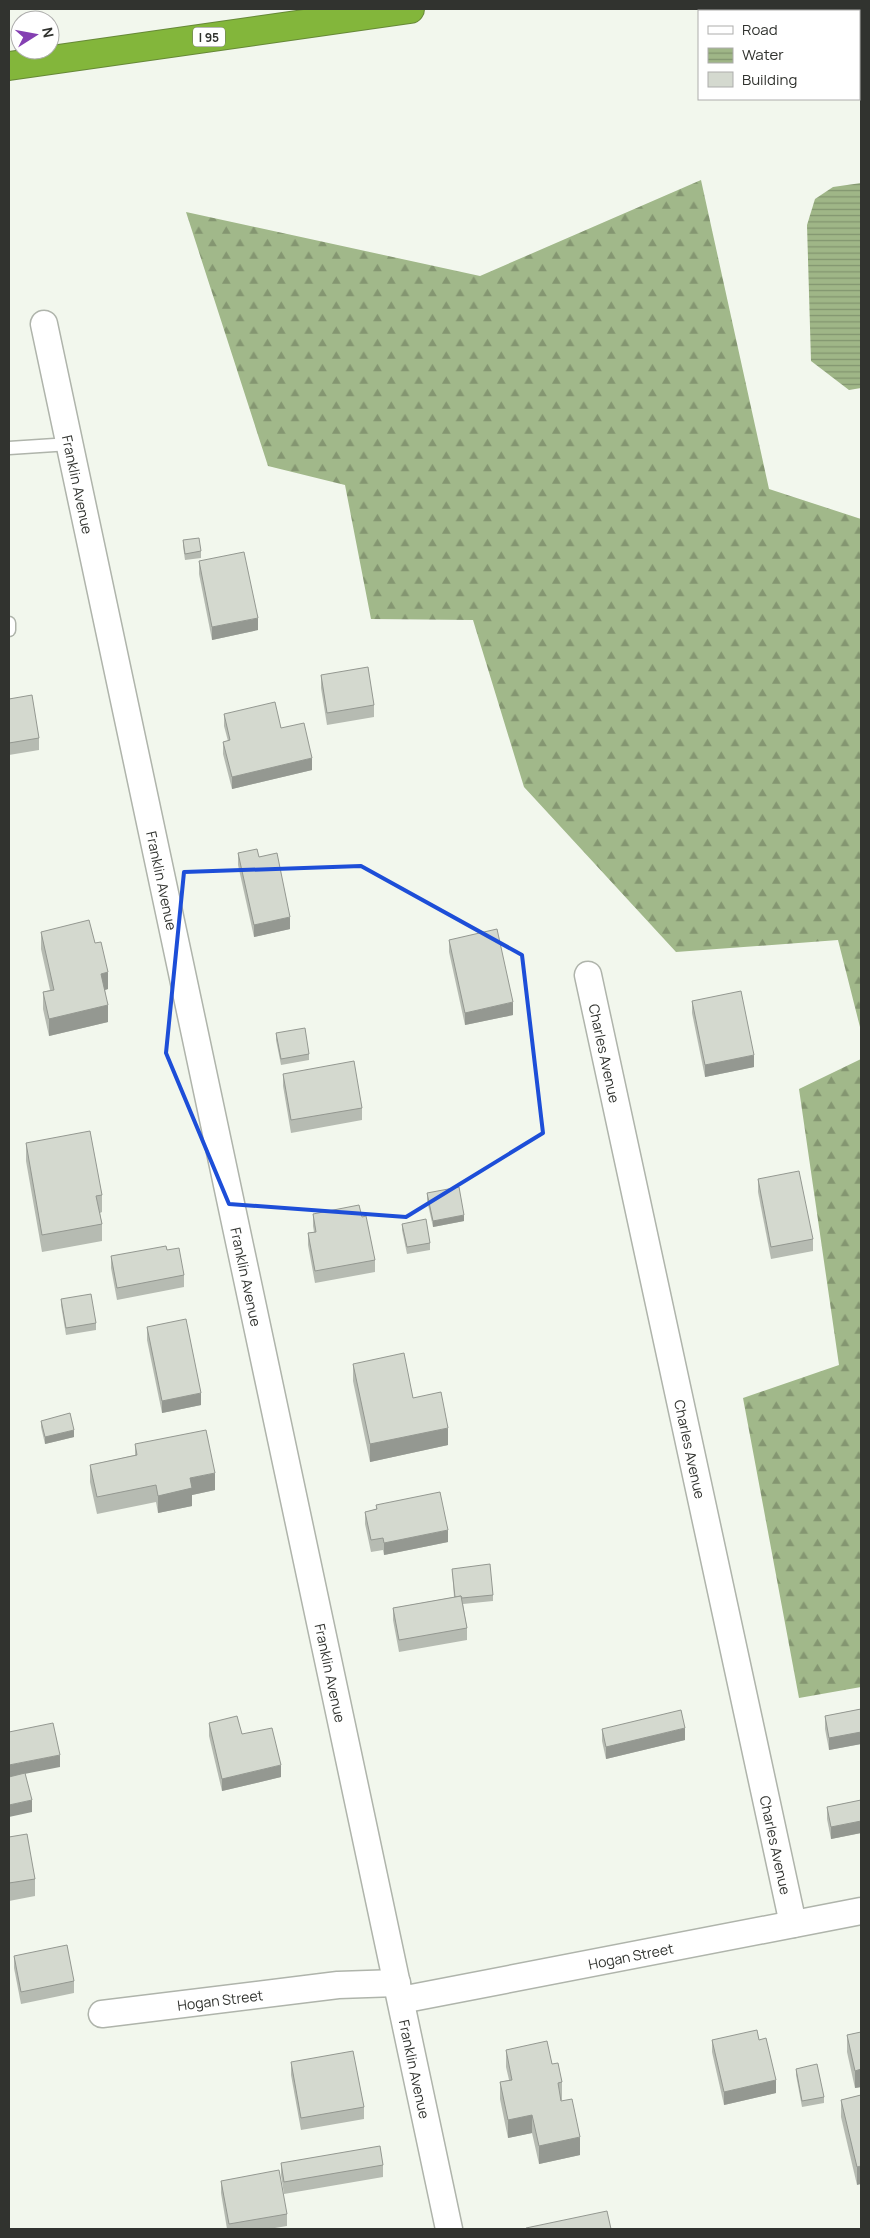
<svg xmlns="http://www.w3.org/2000/svg" width="870" height="2238" viewBox="0 0 870 2238" font-family="Manrope,sans-serif">
	<style>
		.forest { fill: url(#forest-firs) }
		.water { fill: url(#water-rules) }
		.lines { fill: none; stroke-linecap: round; stroke-linejoin: round }
		.lane-casing { stroke: #afb4ab; stroke-width: 15 }
		.street-casing { stroke: #afb4ab; stroke-width: 29 }
		.highway-casing { stroke: #668837; stroke-width: 30 }
		.lane { stroke: #fff; stroke-width: 12 }
		.street { stroke: #fff; stroke-width: 26 }
		.highway { stroke: #83b63b; stroke-width: 28 }
		.wall { fill: #b6bbb2 }
		.shaded-wall { fill: #949891 }
		.building { fill: #d4d9cf; stroke: #949891 }
		.marked { fill: none; stroke: #1d4ed8; stroke-width: 4; stroke-linejoin: round }
		.labels { text-anchor: middle; dominant-baseline: central; stroke-width: 4; stroke-linejoin: round; paint-order: stroke }
		.shield { fill: #fff; stroke: #6f706d; stroke-width: 1 }
		.shield-label { font-size: 12px; font-weight: bold; fill: #31332f }
		.street-label { font-size: 14px; fill: #31332f; stroke: #fff }
	</style>
	<defs>
		<pattern id="forest-firs" width="22" height="20" patternUnits="userSpaceOnUse" patternTransform="scale(1.25)"><rect width="22" height="20" fill="#a1b88a"/><path d="M5 1l3.5 6h-7zM16 11l3.5 6h-7z" fill="#849671"/></pattern>
		<pattern id="water-rules" width="6" height="5" patternUnits="userSpaceOnUse" patternTransform="scale(1.25)"><rect width="6" height="5" fill="#9fb687"/><path d="M0 2.5h6" fill="none" stroke="#82956f"/></pattern>
	</defs>
	<rect width="100%" height="100%" fill="#f2f7ed"/>
	<g class="forest">
		<path d="M701 180 769 489 861 519V1031L838 940 676 952 524 787 473 620 371 619 345 485 268 466 186 212 480 276Z"/>
		<path d="M861 1059V1687L799 1698 743 1398 839 1365 799 1089Z"/>
	</g>
	<path class="water" d="M861 183V388L849 390 811 361 807 225 815 199 833 187Z"/>
	<g class="lines">
		<defs>
			<g id="lane">
				<path d="M9 448 70 444"/>
				<path d="M9 623V630"/>
			</g>
			<g id="street">
				<path id="s1" d="M44 324 449 2229"/>
				<path id="s2" d="M588 975 793 1924"/>
				<path id="s3" d="M401 2000 861 1911"/>
				<path id="s4" d="M102 2014 338 1985 397 1983"/>
			</g>
			<path id="highway" d="M9 66 410 9"/>
		</defs>
		<use href="#lane" class="lane-casing"/>
		<use href="#street" class="street-casing"/>
		<use href="#highway" class="highway-casing"/>
		<use href="#lane" class="lane"/>
		<use href="#street" class="street"/>
		<use href="#highway" class="highway"/>
	</g>
	<g class="wall">
		<path d="M183 540 201 551V558L185 560 183 546Z"/>
		<path d="M199 561 258 630 212 640 199 574Z"/>
		<path d="M321 675 374 705V717L327 725 321 688Z"/>
		<path d="M9 699 39 738V750L9 755Z"/>
		<path d="M224 714 281 728 312 770 232 789 223 754V742L228 741 224 726Z"/>
		<path d="M238 853 290 929 254 937 238 865Z"/>
		<path d="M41 932 95 943 108 989 105 990 108 1022 49 1036 43 1009V992L50 990 41 949Z"/>
		<path d="M449 940 513 1015 465 1025 449 952Z"/>
		<path d="M692 1001 754 1067 705 1077 692 1013Z"/>
		<path d="M276 1033 309 1054V1060L281 1065 276 1040Z"/>
		<path d="M283 1074 362 1108V1120L291 1133 283 1086Z"/>
		<path d="M26 1143 102 1195V1212L100 1213 102 1224V1241L42 1252 26 1161Z"/>
		<path d="M758 1179 813 1239V1251L771 1259 758 1192Z"/>
		<path d="M427 1193 464 1221 433 1227 427 1200Z"/>
		<path d="M313 1214 362 1217 375 1260V1272L315 1283 308 1245V1233L314 1232 313 1226Z"/>
		<path d="M402 1224 430 1243V1250L407 1254 402 1230Z"/>
		<path d="M167 1250 184 1275V1287L117 1300 111 1268V1256Z"/>
		<path d="M61 1299 96 1323V1330L66 1335 61 1305Z"/>
		<path d="M147 1327 201 1405 162 1413 147 1340Z"/>
		<path d="M353 1364 413 1398 448 1445 370 1462 353 1381Z"/>
		<path d="M41 1421 74 1437 45 1444 41 1427Z"/>
		<path d="M135 1444 215 1490 192 1495V1506L158 1513 156 1502 97 1514 90 1482V1465L135 1455Z"/>
		<path d="M376 1505 448 1542 384 1555 383 1550 371 1552 365 1524V1512L376 1509Z"/>
		<path d="M452 1569 493 1595V1601L463 1604 467 1628V1640L399 1652 393 1620V1608L454 1597Z"/>
		<path d="M861 1709V1744L829 1750 825 1729V1716Z"/>
		<path d="M209 1723 242 1734 281 1777 222 1791 209 1736Z"/>
		<path d="M602 1729 685 1740 606 1759 602 1741Z"/>
		<path d="M861 1800V1833L831 1839 827 1819V1807Z"/>
		<path d="M9 1837 35 1879V1896L9 1901Z"/>
		<path d="M14 1956 74 1981V1993L21 2004 14 1968Z"/>
		<path d="M861 2032V2087L855 2088 847 2052V2035Z"/>
		<path d="M712 2040H759L776 2093 724 2105 712 2052Z"/>
		<path d="M506 2050 552 2064 562 2082V2100H561L580 2155 539 2164 532 2133 508 2138 500 2099V2082L509 2080 506 2067Z"/>
		<path d="M291 2062 364 2107V2119L301 2130 291 2075Z"/>
		<path d="M796 2069 824 2097V2103L802 2107 796 2075Z"/>
		<path d="M861 2095 857 2185 841 2117V2100Z"/>
		<path d="M281 2163 383 2165V2177L284 2194 281 2175Z"/>
		<path d="M221 2181 287 2214V2226L269 2229H227L221 2193Z"/>
	</g>
	<g class="shaded-wall">
		<path d="M258 618V630L212 640V627Z"/>
		<path d="M312 758V770L232 789V777Z"/>
		<path d="M290 917V929L254 937V925Z"/>
		<path d="M108 972V989L101 991V974Z"/>
		<path d="M513 1002V1015L465 1025V1013Z"/>
		<path d="M108 1005V1022L49 1036V1019Z"/>
		<path d="M754 1055V1067L705 1077V1065Z"/>
		<path d="M464 1215V1221L433 1227V1221Z"/>
		<path d="M201 1393V1405L162 1413V1401Z"/>
		<path d="M448 1428V1445L370 1462V1444Z"/>
		<path d="M74 1430V1437L45 1444V1437Z"/>
		<path d="M215 1473V1490L192 1495V1506L158 1513V1496L190 1478Z"/>
		<path d="M448 1530V1542L384 1555V1543Z"/>
		<path d="M685 1728V1740L606 1759V1747Z"/>
		<path d="M861 1732V1744L829 1750V1738Z"/>
		<path d="M60 1755V1767L9 1777V1765Z"/>
		<path d="M281 1765V1777L222 1791V1779Z"/>
		<path d="M32 1800V1812L9 1817V1805Z"/>
		<path d="M861 1821V1833L831 1839V1827Z"/>
		<path d="M861 2069V2087L855 2088V2071Z"/>
		<path d="M776 2080V2093L724 2105V2092Z"/>
		<path d="M532 2115V2133L508 2138V2120Z"/>
		<path d="M580 2137V2155L539 2164V2146Z"/>
		<path d="M861 2166V2184L857 2185V2167Z"/>
	</g>
	<g class="building">
		<path d="M199 538 201 551 185 554 183 540Z"/>
		<path d="M244 552 258 618 212 627 199 561Z"/>
		<path d="M368 667 374 705 327 713 321 675Z"/>
		<path d="M32 695 39 738 9 743V699Z"/>
		<path d="M275 702 281 728 304 723 312 758 232 777 223 742 230 740 224 714Z"/>
		<path d="M257 849 259 857 277 853 290 917 254 925 238 853Z"/>
		<path d="M89 920 95 943 101 942 108 972 101 974 108 1005 49 1019 43 992 54 990 41 932Z"/>
		<path d="M497 929 513 1002 465 1013 449 940Z"/>
		<path d="M741 991 754 1055 705 1065 692 1001Z"/>
		<path d="M305 1028 309 1054 281 1059 276 1033Z"/>
		<path d="M354 1061 362 1108 291 1120 283 1074Z"/>
		<path d="M90 1131 102 1195 96 1196 102 1224 42 1235 26 1143Z"/>
		<path d="M799 1171 813 1239 771 1247 758 1179Z"/>
		<path d="M459 1187 464 1215 433 1221 427 1193Z"/>
		<path d="M359 1205 362 1217 366 1216 375 1260 315 1271 308 1233 316 1232 313 1214Z"/>
		<path d="M426 1219 430 1243 407 1247 402 1224Z"/>
		<path d="M166 1246 167 1250 179 1248 184 1275 117 1288 111 1256Z"/>
		<path d="M91 1294 96 1323 66 1328 61 1299Z"/>
		<path d="M186 1319 201 1393 162 1401 147 1327Z"/>
		<path d="M404 1353 413 1398 441 1392 448 1428 370 1444 353 1364Z"/>
		<path d="M70 1413 74 1430 45 1437 41 1421Z"/>
		<path d="M206 1430 215 1473 190 1478 192 1488 158 1496 156 1485 97 1497 90 1465 137 1455 135 1444Z"/>
		<path d="M440 1492 448 1530 384 1543 383 1538 371 1540 365 1512 377 1509 376 1505Z"/>
		<path d="M490 1564 493 1595 462 1598 461 1596 455 1597 452 1569Z"/>
		<path d="M461 1596 467 1628 399 1640 393 1608Z"/>
		<path d="M861 1709V1732L829 1738 825 1716Z"/>
		<path d="M681 1710 685 1728 606 1747 602 1729Z"/>
		<path d="M237 1716 242 1734 272 1728 281 1765 222 1779 209 1723Z"/>
		<path d="M53 1723 60 1755 9 1765V1732Z"/>
		<path d="M25 1773 32 1800 9 1805V1777Z"/>
		<path d="M861 1800V1821L831 1827 827 1807Z"/>
		<path d="M27 1834 35 1879 9 1883V1837Z"/>
		<path d="M67 1945 74 1981 21 1992 14 1956Z"/>
		<path d="M757 2030 759 2040 766 2038 776 2080 724 2092 712 2040Z"/>
		<path d="M861 2032V2069L855 2071 847 2035Z"/>
		<path d="M547 2041 552 2064 558 2063 562 2082 558 2083 561 2101 572 2099 580 2137 539 2146 532 2115 508 2120 500 2082 512 2080 506 2050Z"/>
		<path d="M353 2051 364 2107 301 2118 291 2062Z"/>
		<path d="M817 2064 824 2097 802 2101 796 2069Z"/>
		<path d="M861 2095V2166L857 2167 841 2100Z"/>
		<path d="M380 2146 383 2165 284 2182 281 2163Z"/>
		<path d="M279 2170 287 2214 229 2224 221 2181Z"/>
		<path d="M607 2211 611 2229H526V2228Z"/>
	</g>
	<path class="marked" d="M361 866 522 955 543 1133 406 1217 229 1204 166 1053 184 872Z"/>
	<g class="labels">
		<rect class="shield" x="193" y="27.5" width="32" height="19" rx="4"/>
		<g class="shield-label">
			<text x="209" y="37">I 95</text>
		</g>
		<g class="street-label">
			<text stroke="none"><textPath href="#s1" startOffset="164">Franklin Avenue</textPath></text>
			<text stroke="none"><textPath href="#s1" startOffset="569">Franklin Avenue</textPath></text>
			<text stroke="none"><textPath href="#s2" startOffset="80">Charles Avenue</textPath></text>
			<text stroke="none"><textPath href="#s1" startOffset="974">Franklin Avenue</textPath></text>
			<text stroke="none"><textPath href="#s2" startOffset="485">Charles Avenue</textPath></text>
			<text stroke="none"><textPath href="#s1" startOffset="1379">Franklin Avenue</textPath></text>
			<text stroke="none"><textPath href="#s2" startOffset="890">Charles Avenue</textPath></text>
			<text stroke="none"><textPath href="#s3" startOffset="234">Hogan Street</textPath></text>
			<text stroke="none"><textPath href="#s4" startOffset="119">Hogan Street</textPath></text>
			<text stroke="none"><textPath href="#s1" startOffset="1784">Franklin Avenue</textPath></text>
		</g>
	</g>
	<rect width="870" height="2238" fill="none" stroke="#31332f" stroke-width="20"/>
	<rect x="698" y="10" width="162" height="90" fill="#ffffff" stroke="#adadac"/>
	<rect x="708" y="26" width="25" height="8" fill="#ffffff" stroke="#adadac"/>
	<text x="742" y="35" font-size="15" fill="#31332f">Road</text>
	<rect x="708" y="48" width="25" height="15" fill="url(#water-rules)" stroke="#adadac"/>
	<text x="742" y="60" font-size="15" fill="#31332f">Water</text>
	<rect x="708" y="72" width="25" height="15" fill="#d4d9cf" stroke="#adadac"/>
	<text x="742" y="85" font-size="15" fill="#31332f">Building</text>
	<g transform="translate(35 35) rotate(79)"><circle r="24" fill="#ffffff" stroke="#adadac"/>
	<path d="M0-4L9 19L0 12L-9 19Z" fill="#843fb2"/>
	<text y="-8" font-size="14" font-weight="bold" text-anchor="middle" fill="#31332f">N</text>
	</g>
</svg>
